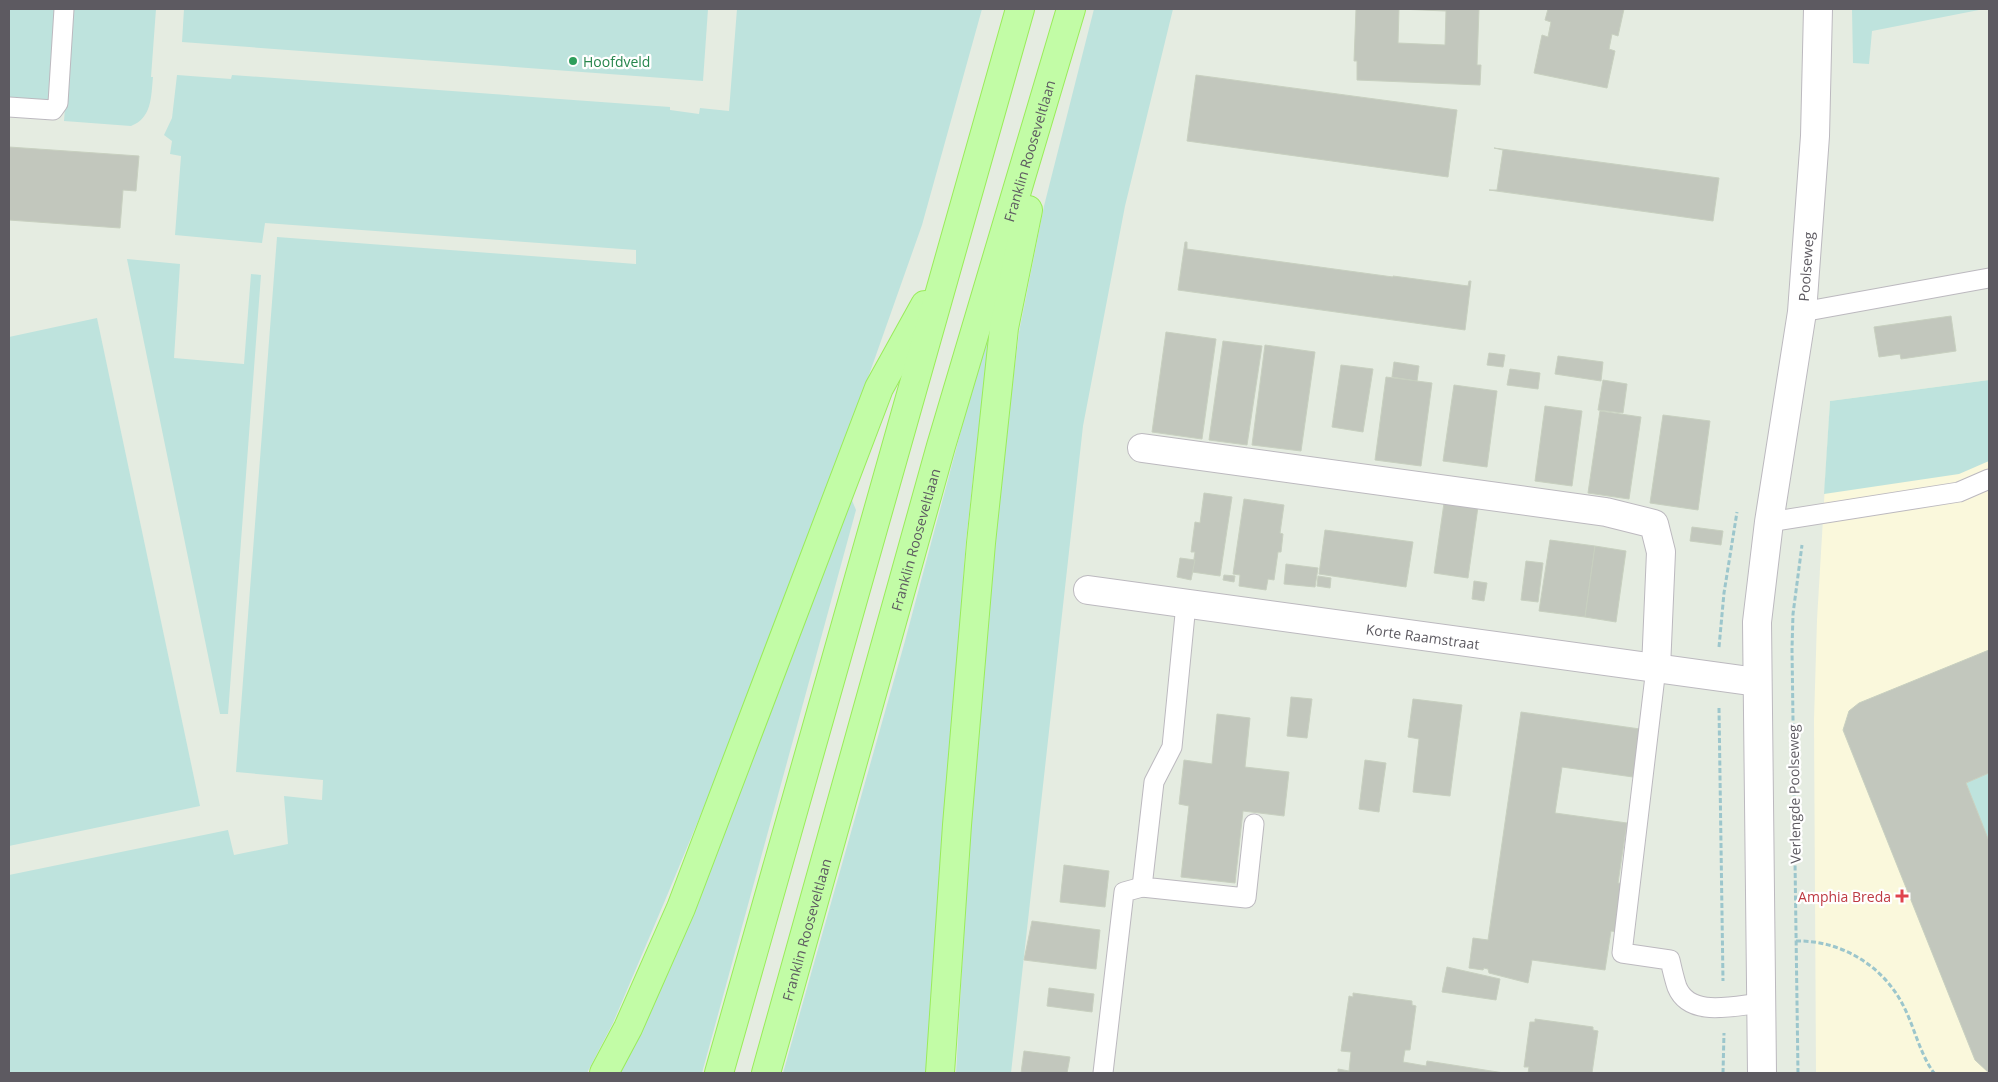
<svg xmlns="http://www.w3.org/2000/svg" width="1998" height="1082" viewBox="0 0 1998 1082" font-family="'Open Sans',sans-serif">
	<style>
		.medical { fill: #faf8dc }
		.green { fill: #bee3dd }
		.building { fill: #c2c7bd; stroke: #c8d0c0; fill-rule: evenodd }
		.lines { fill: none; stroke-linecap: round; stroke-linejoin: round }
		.service-casing { stroke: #bcb9bf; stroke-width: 21 }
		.minor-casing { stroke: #bcb9bf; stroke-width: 30 }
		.primary-casing { stroke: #9aec5a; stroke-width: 30 }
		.path { stroke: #9cc6cc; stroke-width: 3; stroke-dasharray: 5 2.5; stroke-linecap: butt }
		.service { stroke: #fff; stroke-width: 19 }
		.minor { stroke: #fff; stroke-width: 28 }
		.primary { stroke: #c2fca6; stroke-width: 28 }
		.leisure-dot { fill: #2e9e5b; stroke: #fff; stroke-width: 2 }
		.health-dot { fill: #e0444e; stroke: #fff; stroke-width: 2 }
		.labels { text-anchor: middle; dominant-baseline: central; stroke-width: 4.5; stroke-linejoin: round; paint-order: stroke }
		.leisure-label { font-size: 14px; fill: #27864d; stroke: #fff; text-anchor: start }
		.street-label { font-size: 14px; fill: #5d5a61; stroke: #fff }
		.health-label { font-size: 14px; fill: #be3a42; stroke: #fff; text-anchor: end }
	</style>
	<rect width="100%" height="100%" fill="#e5ece1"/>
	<path class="medical" d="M1989 380V1073H1816L1814 720 1817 620 1830 401Z"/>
	<g class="green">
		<path d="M9 9H57L51 97 44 102 9 100Z"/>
		<path d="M72 9H156L151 77H153C151 97 152 118 131 126L64 121Z"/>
		<path d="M184 9H708L703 81 182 42Z"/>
		<path d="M737 9H982L922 225 829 488 731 742 666 898 613 1023 587 1073H9V875L228 830 234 855 288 844 284 796 322 800 323 780 236 772 277 237 636 264V250L265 223 262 243 175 235 181 156 170 154 172 141 164 135 172 118 177 75 231 79 232 75 670 107V110L699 114 700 108 729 111Z"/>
		<path d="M1094 9H1173L1125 206 1083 426 1011 1073H956L970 826 993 545 1019 332 1044 206Z"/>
		<path d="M1852 9H1984L1872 31 1869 64 1853 63Z"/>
		<path d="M127 259 180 264 174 358 244 364 251 274 261 275 228 714H220Z"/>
		<path d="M97 318 200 806 9 846V337Z"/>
		<path d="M991 318 966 541 927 1073H783L905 641Z"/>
		<path d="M1989 380V461L1959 474 1824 494 1830 401Z"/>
		<path d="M851 498 856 510 702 1073H617Z"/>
		<path d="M1989 773V841L1966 783Z"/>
	</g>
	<g class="building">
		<path d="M1356 9H1479L1477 65H1481L1480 85 1357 80V61H1354ZM1399 9 1446 11 1445 45 1398 43Z"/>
		<path d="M1548 9H1624L1618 36 1612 34 1609 49 1615 51 1607 88 1534 73 1542 35 1548 37 1551 22 1545 20Z"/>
		<path d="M1196 75 1457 110 1448 177 1187 141Z"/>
		<path d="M9 147 139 156 136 191 123 190 120 228 9 220Z"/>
		<path d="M1494 148 1719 178 1713 221 1489 190H1497L1503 150Z"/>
		<path d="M1185 242H1187V249L1393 277V276L1468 286 1469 281H1471L1465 330 1178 290Z"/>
		<path d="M1951 316 1956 351 1901 359 1900 354 1879 357 1874 327Z"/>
		<path d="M1166 332 1216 339 1202 439 1152 432Z"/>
		<path d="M1223 341 1262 346 1247 445 1209 440Z"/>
		<path d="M1265 345 1315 352 1301 451 1252 445Z"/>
		<path d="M1489 353 1505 355 1503 367 1487 365Z"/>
		<path d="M1558 356 1603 362 1601 381 1555 374Z"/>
		<path d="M1394 362 1419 366 1417 381 1392 377Z"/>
		<path d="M1341 365 1373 369 1363 432 1332 427Z"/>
		<path d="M1510 369 1540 373 1538 389 1507 385Z"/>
		<path d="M1386 377 1432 383 1421 466 1375 460Z"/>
		<path d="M1603 380 1627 384 1623 413 1598 410Z"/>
		<path d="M1454 385 1497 391 1487 467 1443 461Z"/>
		<path d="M1545 406 1582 411 1572 486 1535 481Z"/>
		<path d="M1600 411 1641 417 1629 499 1588 493Z"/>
		<path d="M1663 415 1710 421 1698 510 1650 503Z"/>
		<path d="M1204 493 1232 497 1220 576 1192 572 1195 552H1191L1195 522 1200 523Z"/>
		<path d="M1244 499 1284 505 1280 533 1283 534 1281 552H1278L1274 580 1268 579 1266 590 1239 586 1240 575 1233 574Z"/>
		<path d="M1444 503 1478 507 1468 578 1434 573Z"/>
		<path d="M1692 527 1723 531 1721 545 1690 541Z"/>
		<path d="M1325 530 1413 542 1406 587 1319 574Z"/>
		<path d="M1550 540 1595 546 1585 617 1539 611Z"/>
		<path d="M1595 546 1626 551 1616 622 1585 617Z"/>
		<path d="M1180 558 1195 560 1191 580 1177 577Z"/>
		<path d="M1526 561 1543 563 1538 602 1521 600Z"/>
		<path d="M1286 564 1318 568 1315 587 1284 584Z"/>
		<path d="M1224 575 1235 576 1234 582 1223 580Z"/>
		<path d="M1318 576 1331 578 1330 588 1317 586Z"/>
		<path d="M1474 581 1487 583 1484 601 1472 599Z"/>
		<path d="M1989 650V773L1966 783 1989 841V1073L1975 1060 1843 730 1849 711 1859 703Z"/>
		<path d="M1291 697 1312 699 1307 738 1287 736Z"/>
		<path d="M1413 699 1462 705 1450 796 1413 792 1419 739 1408 737Z"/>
		<path d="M1521 712 1640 729 1633 777 1562 767 1555 813 1627 823 1618 883 1626 884 1618 932 1611 931 1605 970 1532 960 1528 983 1489 973 1488 969 1484 968 1483 970 1469 968 1473 938 1488 940Z"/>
		<path d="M1217 714 1250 718 1245 767 1289 772 1284 816 1243 811 1235 883 1181 877 1189 806 1179 804 1184 760 1212 764Z"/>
		<path d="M1365 760 1386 763 1379 812 1359 809Z"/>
		<path d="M1064 865 1109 871 1105 907 1060 902Z"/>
		<path d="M1032 921 1100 930 1096 969 1024 960Z"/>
		<path d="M1447 967 1500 979 1496 1000 1442 992Z"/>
		<path d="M1049 988 1094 994 1092 1012 1047 1006Z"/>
		<path d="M1353 993 1412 1001V1005L1416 1006 1410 1050H1405L1403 1062 1426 1066 1427 1061 1504 1073H1338V1069L1349 1071 1351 1052 1341 1051 1349 996 1353 997Z"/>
		<path d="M1535 1019 1593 1027V1030L1598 1031 1592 1073H1528L1529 1067H1524L1530 1022H1535Z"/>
		<path d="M1024 1051 1070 1057 1067 1073H1021Z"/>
	</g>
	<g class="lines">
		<defs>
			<g id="service">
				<path d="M9 107 53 110 58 103 64 9"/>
				<path d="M1802 312 1989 278"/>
				<path d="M1769 522 1959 492 1989 479"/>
				<path d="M1186 604 1172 747 1154 782 1142 887 1246 898 1254 824"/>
				<path d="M1656 668 1622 953 1670 960C1672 969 1674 978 1677 987 1690 1019 1736 1005 1763 1003"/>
				<path d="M1103 1073 1124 892 1142 887"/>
			</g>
			<g id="minor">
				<path d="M1142 448 1606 512 1654 524 1661 552 1656 668"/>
				<path id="s1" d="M1088 590 1757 682"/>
				<path id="s2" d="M1762 1073 1757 622 1769 522 1802 312 1815 136 1818 9"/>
			</g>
			<g id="primary">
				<path d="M604 1073 628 1028 681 908 879 388 925 305"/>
				<path d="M719 1073 1020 9"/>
				<path id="s3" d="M766 1073 941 446 1071 9"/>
				<path d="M940 1073 957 825 981 543 1004 328 1028 210"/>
			</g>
		</defs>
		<use href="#service" class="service-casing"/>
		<use href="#minor" class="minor-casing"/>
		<use href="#primary" class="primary-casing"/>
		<g class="path">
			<path d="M1719 647 1724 593 1737 512"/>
			<path d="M1719 708 1723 981"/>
			<path d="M1796 941C1841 940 1884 966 1904 1007 1915 1029 1920 1054 1934 1073"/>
			<path d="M1723 1073 1724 1033"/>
			<path d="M1798 1073 1792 649 1793 614 1802 545"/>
		</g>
		<use href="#service" class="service"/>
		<use href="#minor" class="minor"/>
		<use href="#primary" class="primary"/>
	</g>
	<circle class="leisure-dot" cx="573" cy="61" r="5"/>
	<path class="health-dot" d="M1899.5 888.5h5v5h5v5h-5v5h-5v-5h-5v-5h5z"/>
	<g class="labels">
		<g class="leisure-label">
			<text x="583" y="61">Hoofdveld</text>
		</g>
		<g class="street-label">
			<text stroke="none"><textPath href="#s3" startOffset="959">Franklin Rooseveltlaan</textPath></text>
			<text stroke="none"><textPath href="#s2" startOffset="810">Poolseweg</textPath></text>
			<text stroke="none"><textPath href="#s3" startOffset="554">Franklin Rooseveltlaan</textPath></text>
			<text stroke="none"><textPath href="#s1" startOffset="338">Korte Raamstraat</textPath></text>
			<text transform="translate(1794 794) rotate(-91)">Verlengde Poolseweg</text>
			<text stroke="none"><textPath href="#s3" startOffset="149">Franklin Rooseveltlaan</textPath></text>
		</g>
		<g class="health-label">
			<text x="1891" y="896">Amphia Breda</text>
		</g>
	</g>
	<rect width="1998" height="1082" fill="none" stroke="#5d5a61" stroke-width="20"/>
</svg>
